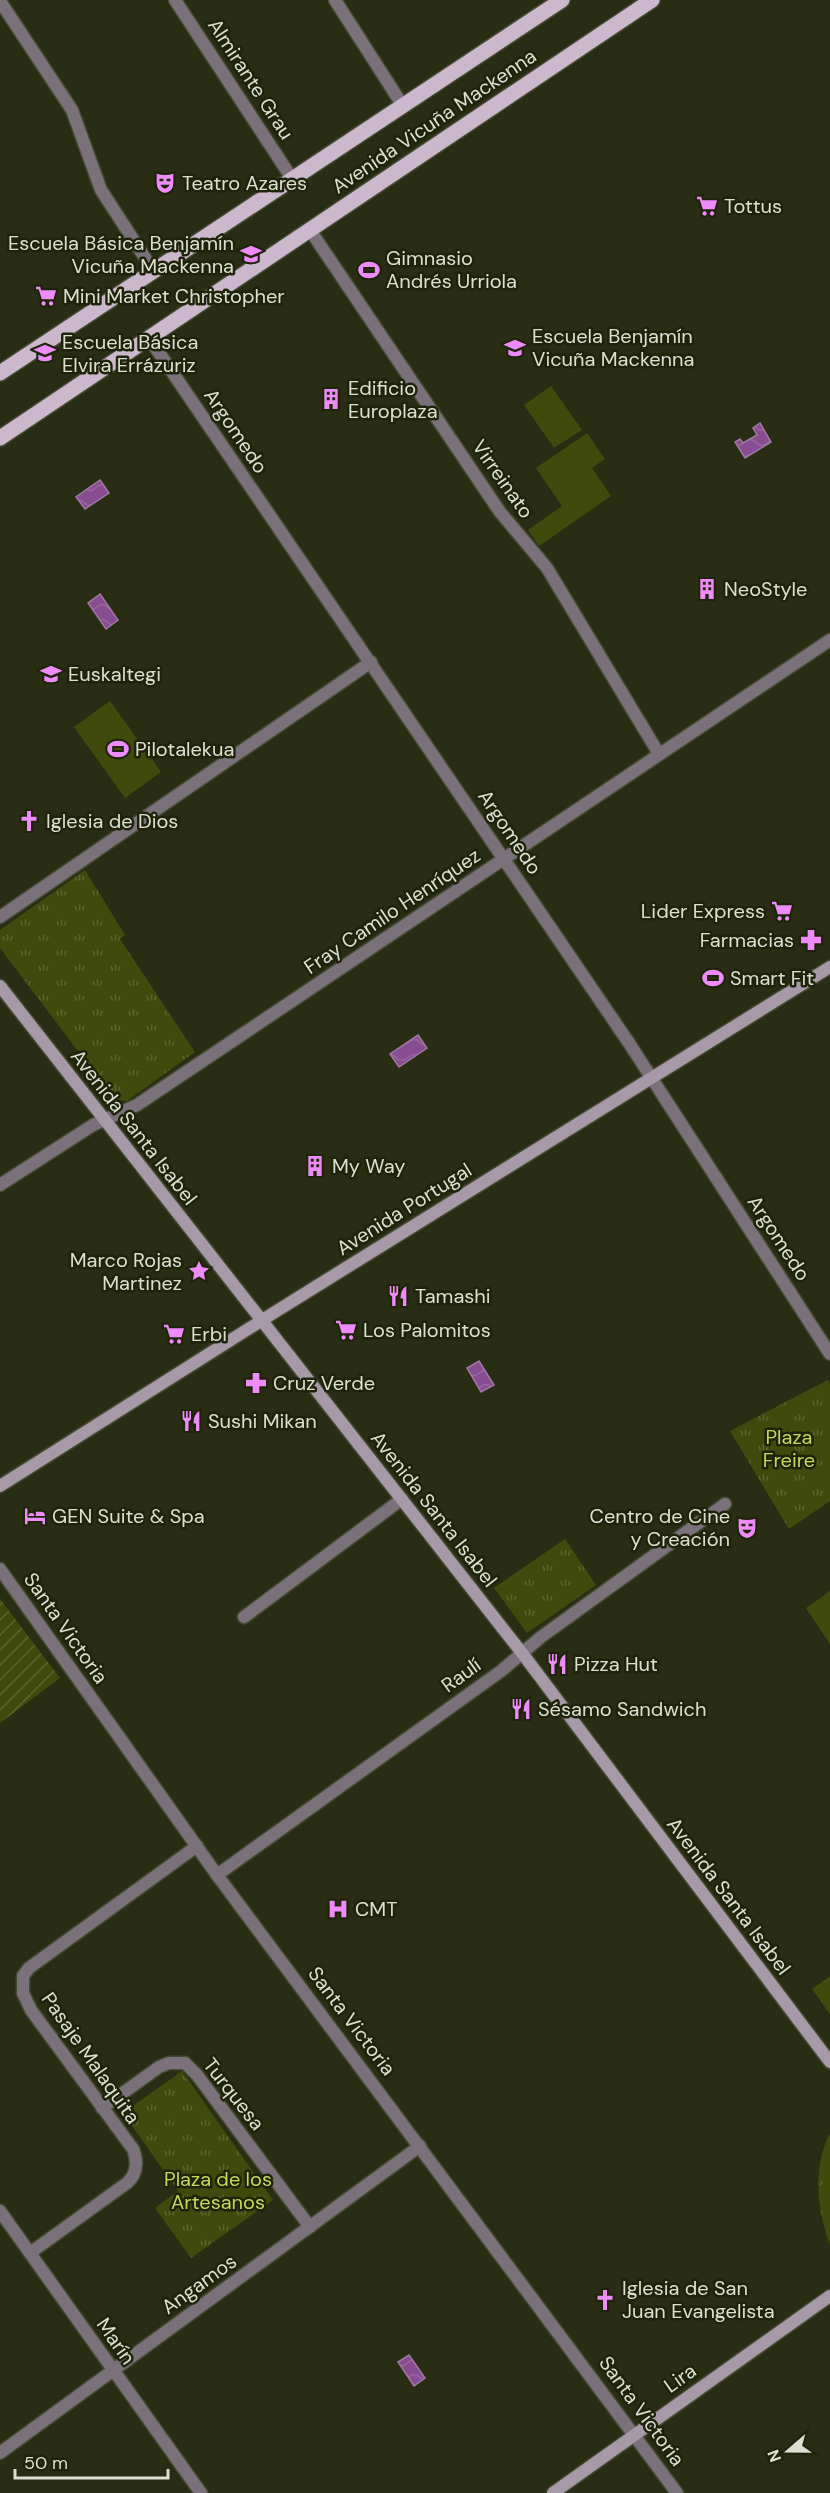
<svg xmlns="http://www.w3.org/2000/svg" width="830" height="2493" viewBox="0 0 830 2493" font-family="'DM Sans',sans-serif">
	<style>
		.grass { fill: #414a0d }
		.park { fill: url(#park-tufts) }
		.garden { fill: url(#garden-furrows) }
		.water { fill: url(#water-waves); stroke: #a178a4; stroke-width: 1.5 }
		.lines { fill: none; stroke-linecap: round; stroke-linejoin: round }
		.minor-casing { stroke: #454a32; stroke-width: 15 }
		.tertiary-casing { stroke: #454a32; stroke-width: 15 }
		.secondary-casing { stroke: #454a32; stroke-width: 15 }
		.primary-casing { stroke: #454a32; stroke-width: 18 }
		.minor { stroke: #7a717b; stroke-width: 12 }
		.tertiary { stroke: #7a717b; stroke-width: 12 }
		.secondary { stroke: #a899a9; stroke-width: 12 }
		.primary { stroke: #cbb8cd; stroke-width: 15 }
		.labels { text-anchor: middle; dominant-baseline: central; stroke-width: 5; stroke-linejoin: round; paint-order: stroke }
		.street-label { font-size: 20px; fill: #dce0d1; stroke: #1f230a }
		.poi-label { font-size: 20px; fill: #dce0d1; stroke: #1f230a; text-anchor: start }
		.park-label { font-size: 20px; fill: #c4da5c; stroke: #1f230a }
	</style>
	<defs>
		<pattern id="park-tufts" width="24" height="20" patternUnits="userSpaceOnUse" patternTransform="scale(1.5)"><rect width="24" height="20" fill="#414a0d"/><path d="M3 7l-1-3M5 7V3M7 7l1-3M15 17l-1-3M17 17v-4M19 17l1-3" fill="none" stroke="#5c642f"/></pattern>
		<pattern id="garden-furrows" width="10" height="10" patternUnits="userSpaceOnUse" patternTransform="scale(1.5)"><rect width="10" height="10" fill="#414a0d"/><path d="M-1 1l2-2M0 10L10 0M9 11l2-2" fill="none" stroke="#5c642f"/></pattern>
		<pattern id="water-waves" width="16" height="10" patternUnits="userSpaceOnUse" patternTransform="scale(1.5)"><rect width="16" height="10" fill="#884c90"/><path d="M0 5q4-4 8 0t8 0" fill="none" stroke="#98669f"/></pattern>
	</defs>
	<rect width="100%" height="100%" fill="#282d14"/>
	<g class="grass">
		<path d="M551 386 582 430 554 448 524 405Z"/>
		<path d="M587 433 605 459 592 468 611 496 539 546 528 530 562 506 536 468Z"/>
		<path d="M110 701 161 772 125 798 74 727Z"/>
		<path d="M830 1591V1644L806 1608Z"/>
	</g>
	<g class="park">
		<path d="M85 870 125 935 120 939 195 1052 127 1101 115 1100 0 948V930Z"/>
		<path d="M828 1380 830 1384V1501L789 1529 730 1431Z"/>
		<path d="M565 1539 596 1585 527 1633 494 1588Z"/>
		<path d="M830 1976V2014L812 1989Z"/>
		<path d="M182 2071 273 2200 191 2258 155 2208 178 2191 123 2113Z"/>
		<path d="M830 2133V2245C817 2210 812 2168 830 2133Z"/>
	</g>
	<path class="garden" d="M0 1599 60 1678 0 1723Z"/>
	<g class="water">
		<path d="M760 423 771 442 745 458 735 442 740 439 743 443 757 435 753 428Z"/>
		<path d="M100 480 109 493 85 509 76 497Z"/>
		<path d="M100 594 118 620 106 629 88 603Z"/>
		<path d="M418 1035 427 1048 399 1067 390 1054Z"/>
		<path d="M479 1361 494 1385 481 1392 467 1368Z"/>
		<path d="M409 2355 425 2378 414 2386 398 2362Z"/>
	</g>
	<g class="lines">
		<defs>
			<g id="minor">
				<path d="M175 0 293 180"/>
				<path d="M335 0 403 106"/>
				<path d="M0 1 72 110 101 190 153 270"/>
				<path d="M310 230 500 512 547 568 659 754"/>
				<path d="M149 338 629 1043 830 1354"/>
				<path d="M0 917 371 662"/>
				<path d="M0 1185 93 1125 137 1105 830 640"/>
				<path d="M0 1569 217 1875 677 2493"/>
				<path d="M244 1617 402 1499"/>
				<path d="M217 1875 501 1671 541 1637 725 1504"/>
				<path d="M102 2108 159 2067 169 2063H185L197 2075 310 2227"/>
				<path d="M30 2253 127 2183C137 2174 138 2162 133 2149L31 2010 23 1993V1976L29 1968 197 1846"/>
				<path d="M0 2453 420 2146"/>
			</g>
			<path id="tertiary" d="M0 2211 201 2493"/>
			<g id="secondary">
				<path d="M0 986 522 1653 830 2062"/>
				<path d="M0 1486 275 1312 830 967"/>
				<path d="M553 2493 830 2296"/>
			</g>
			<g id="primary">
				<path d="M0 373 562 0"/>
				<path d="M0 438 652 0"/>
			</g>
		</defs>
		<use href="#minor" class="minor-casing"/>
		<use href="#tertiary" class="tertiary-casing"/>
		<use href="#secondary" class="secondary-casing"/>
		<use href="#primary" class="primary-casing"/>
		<use href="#minor" class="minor"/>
		<use href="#tertiary" class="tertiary"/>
		<use href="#secondary" class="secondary"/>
		<use href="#primary" class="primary"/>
	</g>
	<defs>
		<symbol id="theatre-bare" viewBox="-9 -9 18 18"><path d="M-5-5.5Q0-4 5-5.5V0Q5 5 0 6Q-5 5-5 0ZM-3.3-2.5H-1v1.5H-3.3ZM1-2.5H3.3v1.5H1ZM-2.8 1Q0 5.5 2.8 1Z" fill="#ed8cf9" stroke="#1f230a" stroke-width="2.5" paint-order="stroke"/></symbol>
		<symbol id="supermarket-bare" viewBox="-9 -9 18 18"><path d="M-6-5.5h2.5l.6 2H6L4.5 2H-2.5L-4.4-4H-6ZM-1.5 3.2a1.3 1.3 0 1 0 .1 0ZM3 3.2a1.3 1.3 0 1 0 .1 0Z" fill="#ed8cf9" stroke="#1f230a" stroke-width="2.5" paint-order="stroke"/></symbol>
		<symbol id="school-bare" viewBox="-9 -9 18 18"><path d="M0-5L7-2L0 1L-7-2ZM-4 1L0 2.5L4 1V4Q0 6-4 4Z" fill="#ed8cf9" stroke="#1f230a" stroke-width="2.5" paint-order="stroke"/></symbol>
		<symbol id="stadium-bare" viewBox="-9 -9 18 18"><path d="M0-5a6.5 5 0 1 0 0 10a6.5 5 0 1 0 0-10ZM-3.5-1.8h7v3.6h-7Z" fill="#ed8cf9" stroke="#1f230a" stroke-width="2.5" paint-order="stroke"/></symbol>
		<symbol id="building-bare" viewBox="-9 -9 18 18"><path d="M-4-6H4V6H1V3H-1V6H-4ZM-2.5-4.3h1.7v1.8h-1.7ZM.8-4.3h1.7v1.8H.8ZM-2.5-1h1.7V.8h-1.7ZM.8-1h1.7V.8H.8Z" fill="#ed8cf9" stroke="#1f230a" stroke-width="2.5" paint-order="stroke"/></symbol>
		<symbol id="church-bare" viewBox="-9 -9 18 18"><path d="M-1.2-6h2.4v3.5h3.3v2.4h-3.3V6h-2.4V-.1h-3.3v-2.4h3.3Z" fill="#ed8cf9" stroke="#1f230a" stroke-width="2.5" paint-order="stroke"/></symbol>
		<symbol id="pharmacy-bare" viewBox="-9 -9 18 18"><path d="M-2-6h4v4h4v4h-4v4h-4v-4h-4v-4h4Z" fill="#ed8cf9" stroke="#1f230a" stroke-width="2.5" paint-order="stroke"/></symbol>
		<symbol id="sight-bare" viewBox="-9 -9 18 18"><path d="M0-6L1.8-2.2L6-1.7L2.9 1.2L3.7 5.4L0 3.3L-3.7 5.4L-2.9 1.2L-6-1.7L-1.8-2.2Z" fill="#ed8cf9" stroke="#1f230a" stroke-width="2.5" paint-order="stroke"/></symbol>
		<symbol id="restaurant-bare" viewBox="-9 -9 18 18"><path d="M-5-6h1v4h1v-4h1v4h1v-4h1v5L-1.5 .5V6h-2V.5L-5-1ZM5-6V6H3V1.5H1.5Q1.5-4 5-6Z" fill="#ed8cf9" stroke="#1f230a" stroke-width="2.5" paint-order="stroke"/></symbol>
		<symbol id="hotel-bare" viewBox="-9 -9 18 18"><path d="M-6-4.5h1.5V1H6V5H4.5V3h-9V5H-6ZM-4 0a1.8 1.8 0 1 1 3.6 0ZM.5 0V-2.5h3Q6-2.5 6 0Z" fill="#ed8cf9" stroke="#1f230a" stroke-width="2.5" paint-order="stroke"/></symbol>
		<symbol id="hospital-bare" viewBox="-9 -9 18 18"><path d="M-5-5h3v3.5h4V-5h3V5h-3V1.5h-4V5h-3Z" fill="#ed8cf9" stroke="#1f230a" stroke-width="2.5" paint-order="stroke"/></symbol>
	</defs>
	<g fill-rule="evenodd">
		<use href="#theatre-bare" x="150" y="168" width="30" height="30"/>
		<use href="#supermarket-bare" x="692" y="191" width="30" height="30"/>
		<use href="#school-bare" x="236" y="239" width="30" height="30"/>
		<use href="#stadium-bare" x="354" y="255" width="30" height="30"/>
		<use href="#supermarket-bare" x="31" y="281" width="30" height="30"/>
		<use href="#school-bare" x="500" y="333" width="30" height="30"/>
		<use href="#school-bare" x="30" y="338" width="30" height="30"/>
		<use href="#building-bare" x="316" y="384" width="30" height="30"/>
		<use href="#building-bare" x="692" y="574" width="30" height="30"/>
		<use href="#school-bare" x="36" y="659" width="30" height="30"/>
		<use href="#stadium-bare" x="103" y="734" width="30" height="30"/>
		<use href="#church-bare" x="14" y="806" width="30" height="30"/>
		<use href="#supermarket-bare" x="767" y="896" width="30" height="30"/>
		<use href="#pharmacy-bare" x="796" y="925" width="30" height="30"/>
		<use href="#stadium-bare" x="698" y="963" width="30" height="30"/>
		<use href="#building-bare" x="300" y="1151" width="30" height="30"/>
		<use href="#sight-bare" x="184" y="1256" width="30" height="30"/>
		<use href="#restaurant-bare" x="383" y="1281" width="30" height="30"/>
		<use href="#supermarket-bare" x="331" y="1315" width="30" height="30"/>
		<use href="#supermarket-bare" x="159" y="1319" width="30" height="30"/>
		<use href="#pharmacy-bare" x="241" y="1368" width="30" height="30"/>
		<use href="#restaurant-bare" x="176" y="1406" width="30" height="30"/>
		<use href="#hotel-bare" x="20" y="1501" width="30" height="30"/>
		<use href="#theatre-bare" x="732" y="1513" width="30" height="30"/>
		<use href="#restaurant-bare" x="542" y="1649" width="30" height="30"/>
		<use href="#restaurant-bare" x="506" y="1694" width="30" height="30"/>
		<use href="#hospital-bare" x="323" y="1894" width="30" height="30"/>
		<use href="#church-bare" x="590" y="2285" width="30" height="30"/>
	</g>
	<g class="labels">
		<g class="street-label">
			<text transform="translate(251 79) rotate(57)">Almirante Grau</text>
			<text transform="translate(434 121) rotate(-34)">Avenida Vicuña Mackenna</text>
			<text transform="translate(236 431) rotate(56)">Argomedo</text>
			<text transform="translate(503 479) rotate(55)">Virreinato</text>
			<text transform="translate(510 832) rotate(56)">Argomedo</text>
			<text transform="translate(392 911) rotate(-34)">Fray Camilo Henríquez</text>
			<text transform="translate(134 1127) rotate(52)">Avenida Santa Isabel</text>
			<text transform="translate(404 1209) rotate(-32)">Avenida Portugal</text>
			<text transform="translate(779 1238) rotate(57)">Argomedo</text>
			<text transform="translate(434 1509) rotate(52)">Avenida Santa Isabel</text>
			<text transform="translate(66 1628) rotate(55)">Santa Victoria</text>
			<text transform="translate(461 1675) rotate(-36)">Raulí</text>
			<text transform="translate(729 1896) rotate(53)">Avenida Santa Isabel</text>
			<text transform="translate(352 2021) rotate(53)">Santa Victoria</text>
			<text transform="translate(91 2058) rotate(55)">Pasaje Malaquita</text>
			<text transform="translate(234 2094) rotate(52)">Turquesa</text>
			<text transform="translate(199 2284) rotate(-36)">Angamos</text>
			<text transform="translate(116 2341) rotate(55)">Marín</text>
			<text transform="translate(680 2378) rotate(-35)">Lira</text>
			<text transform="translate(642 2411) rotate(54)">Santa Victoria</text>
		</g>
		<g class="poi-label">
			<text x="182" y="183">Teatro Azares</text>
			<text x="724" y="206">Tottus</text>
			<text x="234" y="243" text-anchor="end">Escuela Básica Benjamín<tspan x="234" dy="23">Vicuña Mackenna</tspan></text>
			<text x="386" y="258">Gimnasio<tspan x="386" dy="23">Andrés Urriola</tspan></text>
			<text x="63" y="296">Mini Market Christopher</text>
			<text x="532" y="336">Escuela Benjamín<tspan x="532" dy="23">Vicuña Mackenna</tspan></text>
			<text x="62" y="342">Escuela Básica<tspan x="62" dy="23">Elvira Errázuriz</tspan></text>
			<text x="348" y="388">Edificio<tspan x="348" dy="23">Europlaza</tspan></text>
			<text x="724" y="589">NeoStyle</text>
			<text x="68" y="674">Euskaltegi</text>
			<text x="135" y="749">Pilotalekua</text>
			<text x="46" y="821">Iglesia de Dios</text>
			<text x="765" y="911" text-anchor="end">Lider Express</text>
			<text x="794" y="940" text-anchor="end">Farmacias</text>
			<text x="730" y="978">Smart Fit</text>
			<text x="332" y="1166">My Way</text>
			<text x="182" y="1260" text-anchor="end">Marco Rojas<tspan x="182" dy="23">Martinez</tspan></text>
			<text x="415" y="1296">Tamashi</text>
			<text x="363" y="1330">Los Palomitos</text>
			<text x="191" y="1334">Erbi</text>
			<text x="273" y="1383">Cruz Verde</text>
			<text x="208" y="1421">Sushi Mikan</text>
			<text x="52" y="1516">GEN Suite &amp; Spa</text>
			<text x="730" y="1516" text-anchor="end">Centro de Cine<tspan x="730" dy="23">y Creación</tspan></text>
			<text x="574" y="1664">Pizza Hut</text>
			<text x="538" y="1709">Sésamo Sandwich</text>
			<text x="355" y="1909">CMT</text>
			<text x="622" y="2288">Iglesia de San<tspan x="622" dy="23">Juan Evangelista</tspan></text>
		</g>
		<g class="park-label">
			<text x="789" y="1437">Plaza<tspan x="789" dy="23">Freire</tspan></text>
			<text x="218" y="2179">Plaza de los<tspan x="218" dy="23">Artesanos</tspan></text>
		</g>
	</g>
	<g transform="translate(788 2451) rotate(250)" stroke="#1f230a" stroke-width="4.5" paint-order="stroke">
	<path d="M0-4.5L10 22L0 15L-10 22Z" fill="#dce0d1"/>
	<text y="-9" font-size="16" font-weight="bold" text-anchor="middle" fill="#dce0d1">N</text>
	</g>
	<path d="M15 2469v9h153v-9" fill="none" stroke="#dce0d1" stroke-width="3"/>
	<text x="24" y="2469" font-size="18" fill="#dce0d1" stroke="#1f230a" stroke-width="4.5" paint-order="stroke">50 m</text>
</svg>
